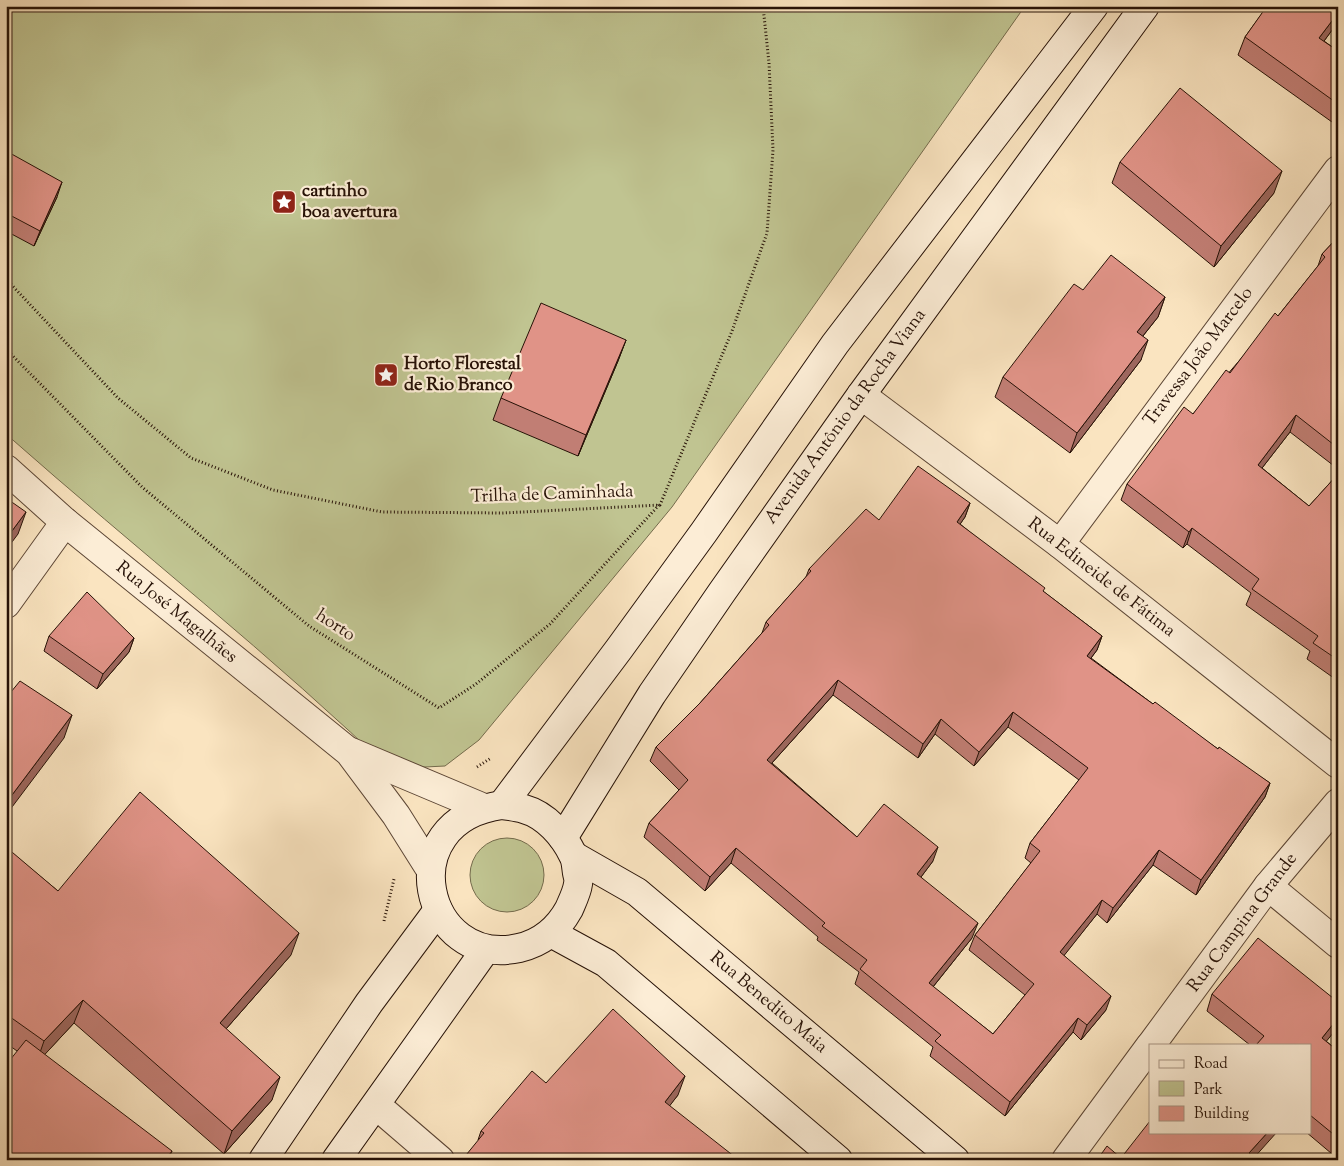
<svg xmlns="http://www.w3.org/2000/svg" width="1344" height="1166" viewBox="0 0 1344 1166" font-family="'Sorts Mill Goudy',serif">
	<style>
		.green { fill: #c0c491; stroke: #746b4c }
		.lines { fill: none; stroke-linecap: round; stroke-linejoin: round }
		.street-casing { stroke: #5c4635; stroke-width: 30 }
		.secondary-casing { stroke: #271207; stroke-width: 30 }
		.path { stroke: #271207; stroke-width: 3; stroke-dasharray: 1 2.5; stroke-linecap: butt }
		.street { stroke: #fcedd6; stroke-width: 28 }
		.secondary { stroke: #fcedd6; stroke-width: 28 }
		.wall { fill: #c17e74; stroke: #271207; fill-rule: evenodd }
		.shaded-wall { fill: #9d675e; stroke: #271207 }
		.building { fill: #e09387; stroke: #271207; fill-rule: evenodd }
		.labels { text-anchor: middle; dominant-baseline: central; stroke-width: 4.5; stroke-linejoin: round; paint-order: stroke }
		.poi-label { font-size: 18px; font-weight: bold; fill: #271207; stroke: #fcedd6; text-anchor: start }
		.street-label { font-size: 18px; fill: #271207; stroke: #fcedd6 }
	</style>
	<rect width="100%" height="100%" fill="#fae4c0"/>
	<filter id="stains"><feTurbulence type="fractalNoise" baseFrequency=".004" numOctaves="4"/><feColorMatrix values="0 0 0 0 .2 0 0 0 0 .09 0 0 0 0 .02 0 0 0 .5 -.17"/></filter>
	<radialGradient id="worn" r=".72"><stop offset=".6" stop-color="#630" stop-opacity="0"/><stop offset="1" stop-color="#630" stop-opacity=".3"/></radialGradient>
	<g class="green">
		<path d="M6 6H1025L672 507 479 740 445 766 405 768 398 777C273 656 136 549 6 434Z"/>
		<circle cx="507" cy="875" r="37"/>
	</g>
	<g class="lines">
		<defs>
			<g id="street">
				<path d="M861 395 1060 544 1338 764"/>
				<path d="M6 469 65 522 349 752 396 815 430 869"/>
				<path d="M1060 544 1338 170"/>
				<path d="M6 604 65 522"/>
				<path d="M351 752 484 808"/>
				<path d="M1268 886 1338 944"/>
				<path d="M1151 1045 1268 886 1338 803"/>
				<path d="M376 1105 440 1160"/>
				<path d="M1066 1160 1150 1046"/>
			</g>
			<g id="secondary">
				<path d="M502 805 619 649 704 532 835 344 1094 6"/>
				<path d="M502 805C509 806 517 807 524 809 546 815 564 836 573 855 576 860 576 867 577 873 578 877 579 881 578 884 577 892 572 902 569 909 558 929 541 943 519 948 424 969 388 821 502 805Z"/>
				<path d="M563 838 652 694 722 592 861 395 1145 6"/>
				<path d="M574 856 637 892 955 1160"/>
				<path d="M551 933 606 963 838 1160"/>
				<path d="M263 1160 369 1003 438 910"/>
				<path d="M336 1160 486 949"/>
			</g>
		</defs>
		<use href="#street" class="street-casing"/>
		<use href="#secondary" class="secondary-casing"/>
		<g class="path">
			<path d="M6 279 118 398 191 458 273 490 382 512 503 513 660 505 732 331 767 233 773 150 769 63 763 6"/>
			<path d="M6 349 142 487 309 626 439 708 476 684 550 624 659 505"/>
			<path d="M477 767 491 758"/>
			<path d="M384 921 394 879"/>
		</g>
		<use href="#street" class="street"/>
		<use href="#secondary" class="secondary"/>
	</g>
	<g class="wall">
		<path d="M1263 6H1338V22L1324 41 1338 51V114L1332 122 1238 55 1245 37 1266 8Z"/>
		<path d="M6 155 57 197 34 246 6 231Z"/>
		<path d="M1120 162 1274 193 1214 267 1112 183Z"/>
		<path d="M1338 237V469L1290 432 1262 468 1309 506 1338 474V681L1307 659 1310 651 1246 605 1251 593 1187 544 1183 548 1121 500 1127 484 1193 414 1278 316 1318 266 1322 254Z"/>
		<path d="M1083 290 1165 297 1158 317 1143 336 1141 360 1070 453 995 397 1003 377Z"/>
		<path d="M626 340 618 361 578 456 493 420 501 398Z"/>
		<path d="M970 503 965 517 960 524 1044 592 1102 636 1097 650 1091 658 1153 704 1218 749 1270 783 1265 797 1196 895 1153 865 1107 923 1097 914 1064 955 1106 1010 1081 1040 1073 1032 1005 1116 930 1056 933 1047 855 984 859 972 817 940 818 937 731 863 705 891 644 837 649 823 679 790 650 761 656 747 700 703 762 633 766 622 806 577 809 569 879 520ZM833 695 918 758 935 734 974 766 1008 727 1079 780 1030 843 1025 858 1031 863 975 935 969 950 1025 995 993 1034 933 987 972 938 921 877 933 861 857 837 772 763Z"/>
		<path d="M49 636 134 638 129 652 97 689 44 651Z"/>
		<path d="M6 848 58 891 291 955 226 1029 272 1100 224 1154 74 1023 45 1054 17 1051 6 1043Z"/>
		<path d="M1212 994 1338 1002V1027L1326 1041 1338 1051V1159L1306 1132H1310V1045H1250L1207 1011Z"/>
		<path d="M546 1083 678 1095 669 1106 478 1140 481 1131Z"/>
	</g>
	<g class="shaded-wall">
		<path d="M1338 13V22L1313 56 1319 38Z"/>
		<path d="M1338 106V114L1332 122Z"/>
		<path d="M1282 171 1274 193 1214 267 1221 246Z"/>
		<path d="M62 182 57 197 34 246 40 231Z"/>
		<path d="M1165 297 1158 317 1130 352 1137 332Z"/>
		<path d="M626 340 618 361 578 456 586 435Z"/>
		<path d="M1148 340 1141 360 1070 453 1077 433Z"/>
		<path d="M1296 415 1290 432 1252 481 1258 465Z"/>
		<path d="M970 503 965 517 952 536 957 522Z"/>
		<path d="M26 512 18 534 6 550V539Z"/>
		<path d="M1192 528 1187 544 1183 548 1189 532Z"/>
		<path d="M1102 636 1097 650 1082 670 1087 656Z"/>
		<path d="M134 638 129 652 97 689 103 674Z"/>
		<path d="M838 680 833 695 762 774 767 760Z"/>
		<path d="M1013 712 1008 727 974 766 979 752Z"/>
		<path d="M72 715 64 738 6 815V803Z"/>
		<path d="M941 719 935 734 918 758 923 744Z"/>
		<path d="M1270 783 1265 797 1196 895 1201 880Z"/>
		<path d="M938 847 933 861 912 889 917 874Z"/>
		<path d="M736 848 731 863 705 891 710 877Z"/>
		<path d="M1159 850 1153 865 1107 923 1113 908Z"/>
		<path d="M1102 900 1097 914 1055 967 1060 952Z"/>
		<path d="M978 923 972 938 924 998 929 983Z"/>
		<path d="M299 933 291 955 211 1046 220 1023Z"/>
		<path d="M1111 996 1106 1010 1081 1040 1087 1025Z"/>
		<path d="M83 1000 74 1023 36 1064 44 1041Z"/>
		<path d="M1078 1018 1073 1032 1005 1116 1010 1102Z"/>
		<path d="M1338 1018V1027L1316 1054 1322 1038Z"/>
		<path d="M685 1076 678 1095 658 1121 665 1102Z"/>
		<path d="M280 1077 272 1100 224 1154 232 1131Z"/>
		<path d="M1268 1132H1277L1252 1160 1249 1153Z"/>
		<path d="M172 1151 168 1160H165Z"/>
	</g>
	<g class="building">
		<path d="M1267 6H1338V13L1319 38 1338 51V104L1245 37Z"/>
		<path d="M1180 88 1282 171 1221 246 1120 162Z"/>
		<path d="M8 152 62 182 40 231 6 213V155Z"/>
		<path d="M1338 237V448L1296 415 1258 465 1309 506 1338 474V660L1313 643 1318 636 1252 589 1259 579 1192 528 1189 532 1127 484 1184 407 1193 414 1226 370 1230 373 1275 313 1278 316 1325 257 1322 254Z"/>
		<path d="M1111 255 1165 297 1137 332 1148 340 1077 433 1003 377 1074 284 1083 290Z"/>
		<path d="M541 303 626 340 586 435 501 398Z"/>
		<path d="M918 466 970 503 957 522 1045 588 1043 591 1102 636 1087 656 1153 704 1155 702 1218 749 1219 747 1270 783 1201 880 1159 850 1113 908 1102 900 1060 952 1111 996 1087 1025 1078 1018 1010 1102 935 1041 941 1035 860 969 867 960 822 926 825 923 736 848 710 877 649 823 688 780 656 747 700 703 769 625 766 622 811 571 809 569 866 509 879 520ZM838 680 923 744 941 719 979 752 1013 712 1088 768 1030 843 1040 851 975 935 1034 984 993 1034 929 983 978 923 917 874 938 847 884 804 857 837 767 760Z"/>
		<path d="M6 498 26 512 6 539Z"/>
		<path d="M87 592 134 638 103 674 49 636Z"/>
		<path d="M20 681 72 715 6 803V698Z"/>
		<path d="M140 792 299 933 220 1023 280 1077 232 1131 83 1000 44 1041 6 1014V847L58 891Z"/>
		<path d="M1258 938 1338 1002V1018L1322 1038 1338 1051V1138L1310 1115V1045H1256L1264 1036 1212 994Z"/>
		<path d="M613 1009 685 1076 665 1102 735 1157 733 1160H462L484 1133 481 1131 532 1071 546 1083Z"/>
		<path d="M26 1040 172 1151 165 1160H6V1065Z"/>
		<path d="M1150 1121V1132H1268L1249 1153 1257 1160H1097L1107 1146 1121 1158Z"/>
	</g>
	<defs>
		<symbol id="sight-square" viewBox="-11 -11 22 22"><rect x="-9" y="-9" width="18" height="18" rx="4" fill="#8f2418" stroke="#fcedd6"/><path d="M0-6L1.8-2.2L6-1.7L2.9 1.2L3.7 5.4L0 3.3L-3.7 5.4L-2.9 1.2L-6-1.7L-1.8-2.2Z" fill="#fff"/></symbol>
	</defs>
	<g fill-rule="evenodd">
		<use href="#sight-square" x="270" y="188" width="28" height="28"/>
		<use href="#sight-square" x="372" y="361" width="28" height="28"/>
	</g>
	<g class="labels">
		<g class="poi-label">
			<text x="302" y="192">cartinho<tspan x="302" dy="21">boa avertura</tspan></text>
			<text x="404" y="365">Horto Florestal<tspan x="404" dy="21">de Rio Branco</tspan></text>
		</g>
		<g class="street-label">
			<text transform="translate(1199 357) rotate(-53)">Travessa João Marcelo</text>
			<text transform="translate(846 417) rotate(-54)">Avenida Antônio da Rocha Viana</text>
			<text transform="translate(552 495) rotate(-2)">Trilha de Caminhada</text>
			<text transform="translate(1101 578) rotate(38)">Rua Edineide de Fátima</text>
			<text transform="translate(176 613) rotate(39)">Rua José Magalhães</text>
			<text transform="translate(335 626) rotate(33)">horto</text>
			<text transform="translate(1243 923) rotate(-53)">Rua Campina Grande</text>
			<text transform="translate(768 1003) rotate(40)">Rua Benedito Maia</text>
		</g>
	</g>
	<rect width="1344" height="1166" fill="none" stroke="#fae4c0" stroke-width="25"/>
	<rect x="8" y="8" width="1329" height="1151" fill="none" stroke="#271207" stroke-width="2.5"/>
	<rect x="12" y="12" width="1319" height="1141" fill="none" stroke="#271207"/>
	<rect x="1149" y="1044" width="162" height="90" fill="#fcedd6" stroke="#a79583"/>
	<rect x="1159" y="1060" width="25" height="8" fill="#fcedd6" stroke="#a79583"/>
	<text x="1194" y="1068" font-size="15" fill="#271207">Road</text>
	<rect x="1159" y="1081" width="25" height="15" fill="#c0c491" stroke="#a79583"/>
	<text x="1194" y="1094" font-size="15" fill="#271207">Park</text>
	<rect x="1159" y="1106" width="25" height="15" fill="#e09387" stroke="#a79583"/>
	<text x="1194" y="1118" font-size="15" fill="#271207">Building</text>
	<rect width="100%" height="100%" filter="url(#stains)"/>
	<rect width="100%" height="100%" fill="url(#worn)"/>
</svg>
